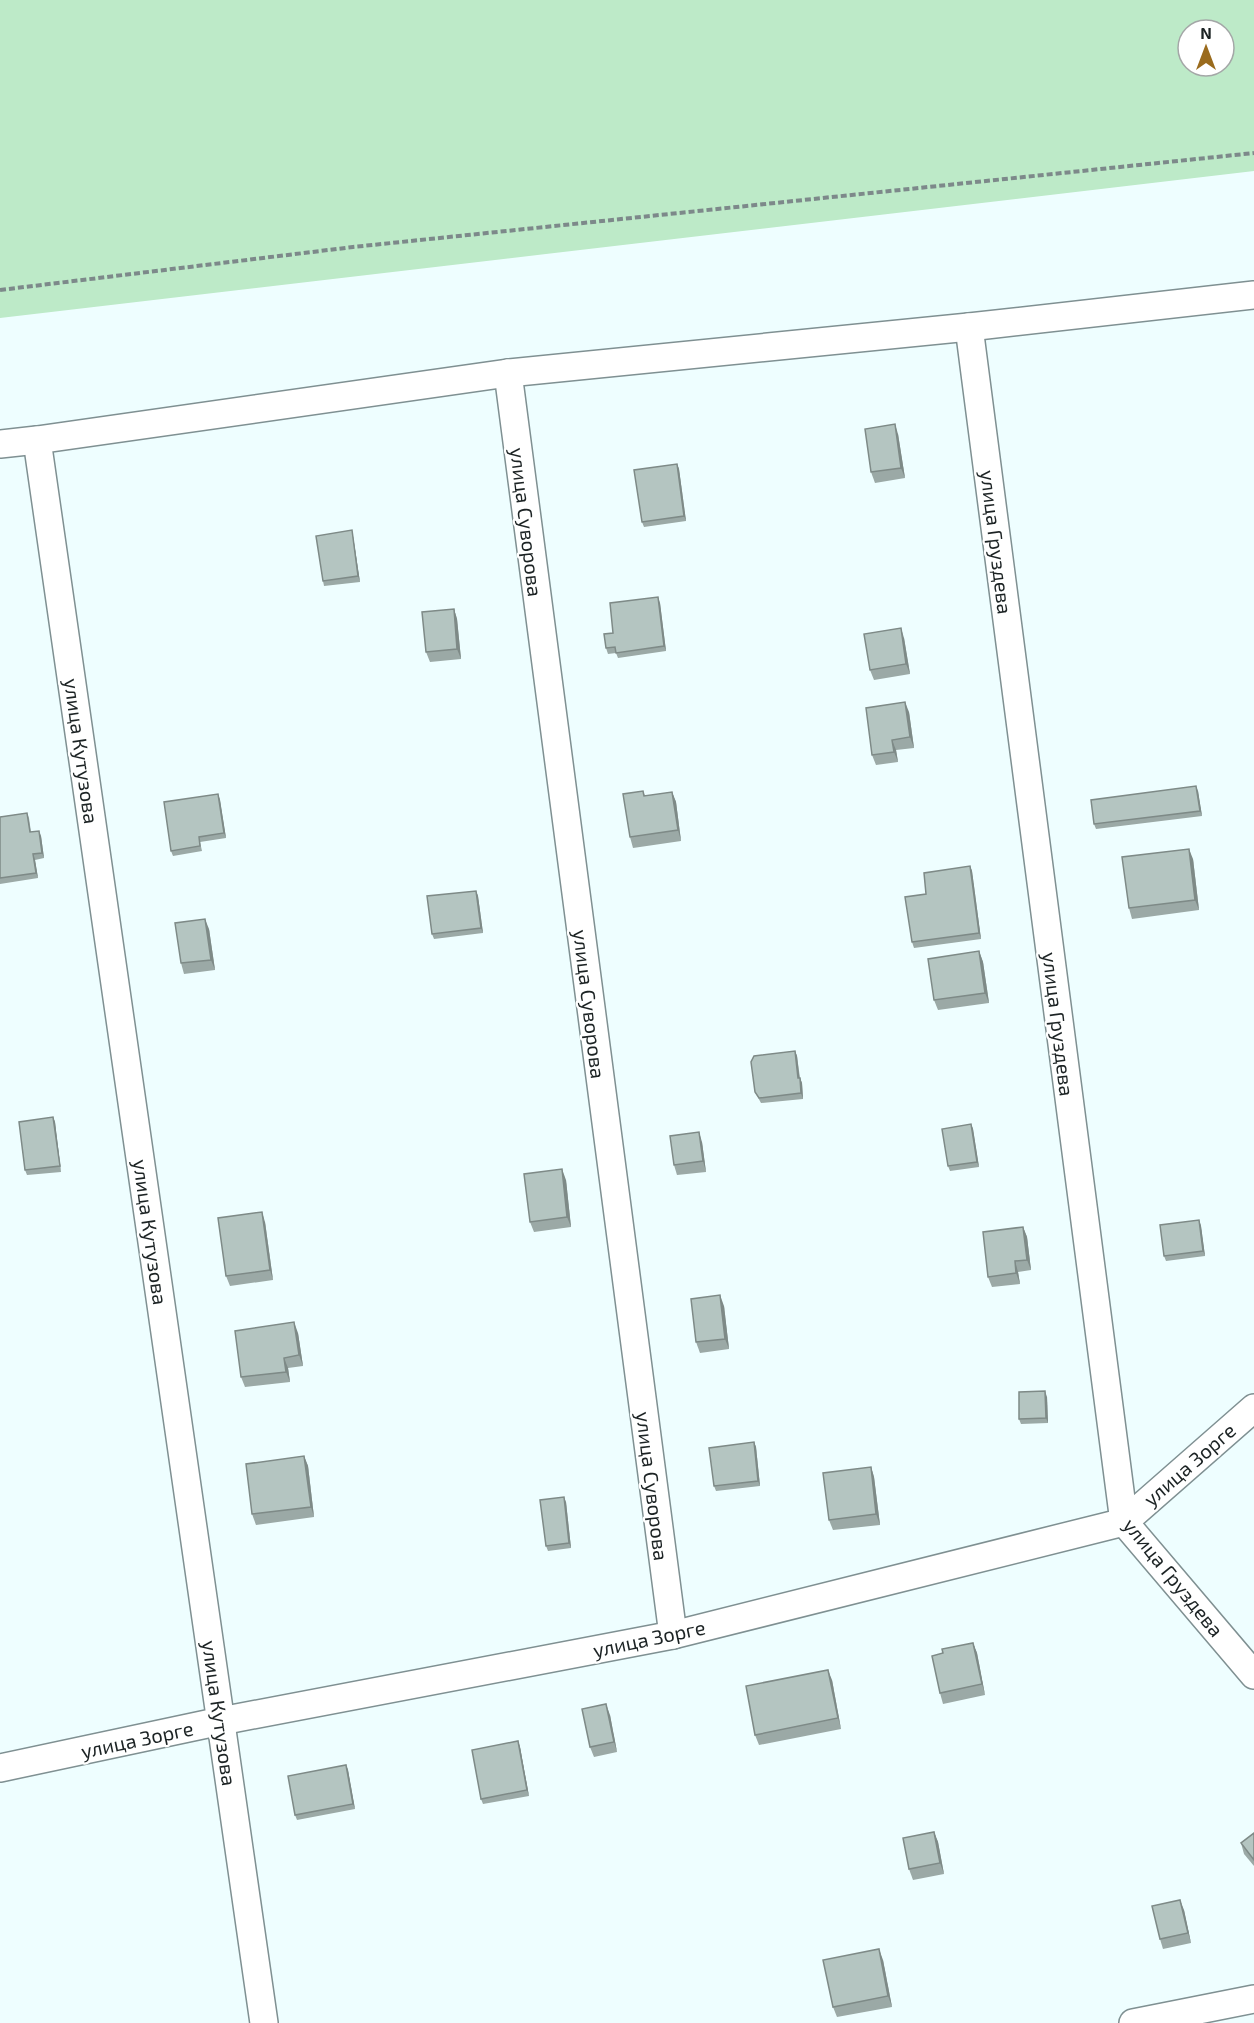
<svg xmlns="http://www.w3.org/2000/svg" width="1254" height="2023" viewBox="0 0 1254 2023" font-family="'Exo 2',sans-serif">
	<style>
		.green { fill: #bdeac8; fill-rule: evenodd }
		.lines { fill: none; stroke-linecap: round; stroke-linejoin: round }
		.minor-casing { stroke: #7f9092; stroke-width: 30 }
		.path { stroke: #7d898a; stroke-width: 4; stroke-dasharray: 6 3; stroke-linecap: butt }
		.minor { stroke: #fff; stroke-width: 27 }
		.wall { fill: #9ba9a6 }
		.shaded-wall { fill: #7e8a87 }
		.building { fill: #b4c5c1; stroke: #7e8a87; stroke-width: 1.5 }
		.labels { text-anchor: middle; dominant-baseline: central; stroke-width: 4.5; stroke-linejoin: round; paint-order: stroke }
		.street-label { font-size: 20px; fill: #1c2324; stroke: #fff }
	</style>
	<rect width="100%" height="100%" fill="#eefeff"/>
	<path class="green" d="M0 0H1254V171L0 318ZM1188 30H1224V66H1188Z"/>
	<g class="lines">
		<defs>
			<g id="minor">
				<path d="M969 327 1124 1522 1254 1675"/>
				<path d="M508 373 673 1635"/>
				<path d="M37 440 264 2023"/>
				<path d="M0 444 37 440 508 373 969 327 1254 295"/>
				<path d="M0 1768 221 1721 673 1635 1124 1522 1254 1408"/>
				<path d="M1133 2023 1254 1999"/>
			</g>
		</defs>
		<use href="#minor" class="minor-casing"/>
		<path class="path" d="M0 290 353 247 1254 153"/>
		<use href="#minor" class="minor"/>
	</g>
	<g class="wall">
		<path d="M898 434 905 478 875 483 871 472Z"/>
		<path d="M677 464 679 469 686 521 644 527 642 522Z"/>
		<path d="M353 536 360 582 324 586 323 581Z"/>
		<path d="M660 603 666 651 618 658 616 653 608 654 606 648 613 633Z"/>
		<path d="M454 609 457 619 461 659 430 662 426 652Z"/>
		<path d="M904 638 910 674 874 680 870 670Z"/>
		<path d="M909 712 914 748 896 750 898 762 876 765 872 755Z"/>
		<path d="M643 791 645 796 672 792 676 802 681 841 633 848 630 837Z"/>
		<path d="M1198 791 1202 816 1096 829 1094 824Z"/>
		<path d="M218 794 220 800 226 838 200 842 202 851 173 856 171 851Z"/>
		<path d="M27 813 29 818 31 832 41 836 44 858 35 860 38 878 0 884V817Z"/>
		<path d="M1193 859 1199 910 1132 919 1129 908Z"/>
		<path d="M970 866 972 871 981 939 914 948 912 942 926 894Z"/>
		<path d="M476 891 478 896 483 933 434 939 432 934Z"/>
		<path d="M209 929 215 970 184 974 181 963Z"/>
		<path d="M979 951 983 962 989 1003 938 1010 934 1000Z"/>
		<path d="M795 1051 797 1056 800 1078 802 1083 803 1099 761 1103 755 1092Z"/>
		<path d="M53 1117 55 1122 61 1172 27 1175 25 1170Z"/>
		<path d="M971 1124 973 1129 979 1167 950 1171 948 1166Z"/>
		<path d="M702 1142 706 1172 677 1175 674 1165Z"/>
		<path d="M566 1180 571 1227 534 1232 530 1222Z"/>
		<path d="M1199 1220 1201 1226 1205 1256 1166 1261 1164 1256Z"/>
		<path d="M265 1222 273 1280 230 1286 226 1276Z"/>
		<path d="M1023 1227 1027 1237 1031 1270 1018 1272 1020 1284 992 1287 988 1277Z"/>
		<path d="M724 1306 729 1349 700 1353 696 1342Z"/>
		<path d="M298 1333 303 1366 288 1368 290 1382 245 1387 241 1377Z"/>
		<path d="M1047 1397 1048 1423 1021 1424 1019 1419Z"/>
		<path d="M754 1442 756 1447 760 1486 716 1491 714 1486Z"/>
		<path d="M304 1456 308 1466 314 1517 256 1525 252 1514Z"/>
		<path d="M871 1467 874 1477 880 1525 833 1530 829 1520Z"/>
		<path d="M566 1502 571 1548 548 1551 546 1546Z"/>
		<path d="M973 1643 977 1653 985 1695 943 1704 940 1693 943 1653Z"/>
		<path d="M832 1680 841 1729 759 1745 755 1735Z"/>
		<path d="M610 1715 617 1752 594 1757 590 1747Z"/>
		<path d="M518 1741 520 1747 529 1796 483 1804 481 1799Z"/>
		<path d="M346 1765 348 1770 355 1809 297 1820 295 1815Z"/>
		<path d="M934 1832 938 1842 944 1874 913 1880 909 1869Z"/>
		<path d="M1254 1833V1866L1244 1854 1241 1843Z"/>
		<path d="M1184 1910 1191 1943 1163 1949 1160 1939Z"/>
		<path d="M883 1960 892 2007 837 2017 833 2007Z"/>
	</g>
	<g class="shaded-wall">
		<path d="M895 424 898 434 905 478 901 468Z"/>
		<path d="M677 464 679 469 686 521 684 516Z"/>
		<path d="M352 530 353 536 360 582 358 576Z"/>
		<path d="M658 597 660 603 666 651 664 646Z"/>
		<path d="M454 609 457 619 461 659 457 649Z"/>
		<path d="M901 628 904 638 910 674 906 664Z"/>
		<path d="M905 702 909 712 914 748 910 737Z"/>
		<path d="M892 740 896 750 898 762 894 752Z"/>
		<path d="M1196 786 1198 791 1202 816 1200 811Z"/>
		<path d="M672 792 676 802 681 841 678 830Z"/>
		<path d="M218 794 220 800 226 838 224 833Z"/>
		<path d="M39 831 41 836 44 858 42 853Z"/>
		<path d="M1189 849 1193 859 1199 910 1195 900Z"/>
		<path d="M33 854 35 860 38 878 36 873Z"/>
		<path d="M970 866 972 871 981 939 979 933Z"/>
		<path d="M476 891 478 896 483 933 481 928Z"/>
		<path d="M205 919 209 929 215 970 211 960Z"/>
		<path d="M979 951 983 962 989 1003 985 993Z"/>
		<path d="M795 1051 797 1056 800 1083 798 1078Z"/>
		<path d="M800 1078 802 1083 803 1099 801 1093Z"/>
		<path d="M53 1117 55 1122 61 1172 60 1166Z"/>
		<path d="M971 1124 973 1129 979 1167 977 1162Z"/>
		<path d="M699 1132 702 1142 706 1172 703 1161Z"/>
		<path d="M562 1169 566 1180 571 1227 567 1217Z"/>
		<path d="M262 1212 265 1222 273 1280 270 1270Z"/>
		<path d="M1199 1220 1201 1226 1205 1256 1203 1251Z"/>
		<path d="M1023 1227 1027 1237 1031 1270 1027 1260Z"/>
		<path d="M1015 1261 1018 1272 1020 1284 1016 1273Z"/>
		<path d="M720 1295 724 1306 729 1349 725 1339Z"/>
		<path d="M294 1322 298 1333 303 1366 299 1355Z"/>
		<path d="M284 1358 288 1368 290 1382 286 1372Z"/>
		<path d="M1045 1391 1047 1397 1048 1423 1046 1418Z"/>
		<path d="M754 1442 756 1447 760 1486 758 1481Z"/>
		<path d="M304 1456 308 1466 314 1517 311 1507Z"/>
		<path d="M871 1467 874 1477 880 1525 876 1514Z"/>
		<path d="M564 1497 566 1502 571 1548 569 1543Z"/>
		<path d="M973 1643 977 1653 985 1695 982 1684Z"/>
		<path d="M828 1670 832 1680 841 1729 838 1718Z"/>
		<path d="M606 1704 610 1715 617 1752 614 1742Z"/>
		<path d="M518 1741 520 1747 529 1796 527 1790Z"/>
		<path d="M346 1765 348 1770 355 1809 353 1804Z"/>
		<path d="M934 1832 938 1842 944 1874 940 1863Z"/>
		<path d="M1180 1900 1184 1910 1191 1943 1188 1933Z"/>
		<path d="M879 1949 883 1960 892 2007 888 1996Z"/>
	</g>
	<g class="building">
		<path d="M895 424 901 468 871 472 865 429Z"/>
		<path d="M677 464 684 516 642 522 634 470Z"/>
		<path d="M352 530 358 576 323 581 316 536Z"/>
		<path d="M658 597 664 646 616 653 615 647 606 648 604 634 613 633 610 603Z"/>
		<path d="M454 609 457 649 426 652 422 612Z"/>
		<path d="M901 628 906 664 870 670 864 634Z"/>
		<path d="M905 702 910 737 892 740 894 752 872 755 866 708Z"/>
		<path d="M1196 786 1200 811 1094 824 1091 800Z"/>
		<path d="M643 791 644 796 672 792 678 830 630 837 623 794Z"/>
		<path d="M218 794 224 833 199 837 200 846 171 851 164 802Z"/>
		<path d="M27 813 30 832 39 831 42 853 33 854 36 873 0 878V817Z"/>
		<path d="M1189 849 1195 900 1129 908 1122 857Z"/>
		<path d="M970 866 979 933 912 942 905 897 926 894 924 873Z"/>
		<path d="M476 891 481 928 432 934 427 896Z"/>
		<path d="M205 919 211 960 181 963 175 923Z"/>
		<path d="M979 951 985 993 934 1000 928 959Z"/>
		<path d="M795 1051 798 1078H800L801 1093 759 1098 755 1092 751 1062 754 1056Z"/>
		<path d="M53 1117 60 1166 25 1170 19 1122Z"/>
		<path d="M971 1124 977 1162 948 1166 942 1129Z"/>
		<path d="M699 1132 703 1161 674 1165 670 1136Z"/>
		<path d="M562 1169 567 1217 530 1222 524 1174Z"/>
		<path d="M262 1212 270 1270 226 1276 218 1218Z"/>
		<path d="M1199 1220 1203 1251 1164 1256 1160 1225Z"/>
		<path d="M1023 1227 1027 1260 1015 1261 1016 1273 988 1277 983 1232Z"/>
		<path d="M720 1295 725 1339 696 1342 691 1299Z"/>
		<path d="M294 1322 299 1355 284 1358 286 1372 241 1377 235 1331Z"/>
		<path d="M1045 1391 1046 1418 1019 1419V1392Z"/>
		<path d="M754 1442 758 1481 714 1486 709 1448Z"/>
		<path d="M304 1456 311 1507 252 1514 246 1464Z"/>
		<path d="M871 1467 876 1514 829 1520 823 1473Z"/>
		<path d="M564 1497 569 1543 546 1546 540 1500Z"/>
		<path d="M973 1643 982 1684 940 1693 932 1656 943 1653 942 1649Z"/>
		<path d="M828 1670 838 1718 755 1735 746 1686Z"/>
		<path d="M606 1704 614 1742 590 1747 582 1709Z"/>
		<path d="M518 1741 527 1790 481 1799 472 1750Z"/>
		<path d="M346 1765 353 1804 295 1815 288 1776Z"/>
		<path d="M934 1832 940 1863 909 1869 903 1838Z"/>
		<path d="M1254 1833V1860L1241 1843Z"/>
		<path d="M1180 1900 1188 1933 1160 1939 1152 1906Z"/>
		<path d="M879 1949 888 1996 833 2007 823 1960Z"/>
	</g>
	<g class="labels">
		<g class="street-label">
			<text transform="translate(527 522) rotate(83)">улица Суворова</text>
			<text transform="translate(997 542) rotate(83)">улица Груздева</text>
			<text transform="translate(82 751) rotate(82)">улица Кутузова</text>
			<text transform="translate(590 1004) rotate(83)">улица Суворова</text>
			<text transform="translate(1059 1024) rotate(83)">улица Груздева</text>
			<text transform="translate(151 1232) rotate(82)">улица Кутузова</text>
			<text transform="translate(1189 1464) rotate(-41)">улица Зорге</text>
			<text transform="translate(653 1486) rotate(83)">улица Суворова</text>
			<text transform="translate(1174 1577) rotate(51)">улица Груздева</text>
			<text transform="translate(649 1638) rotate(-12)">улица Зорге</text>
			<text transform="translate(220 1713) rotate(82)">улица Кутузова</text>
			<text transform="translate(137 1739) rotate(-12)">улица Зорге</text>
		</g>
	</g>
	<g transform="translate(1206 48)"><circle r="28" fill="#ffffff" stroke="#a4a7a7" stroke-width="1.5"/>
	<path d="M0-4.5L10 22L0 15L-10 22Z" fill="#9a6b1d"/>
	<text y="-9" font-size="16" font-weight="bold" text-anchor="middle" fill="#1c2324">N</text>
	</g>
</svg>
